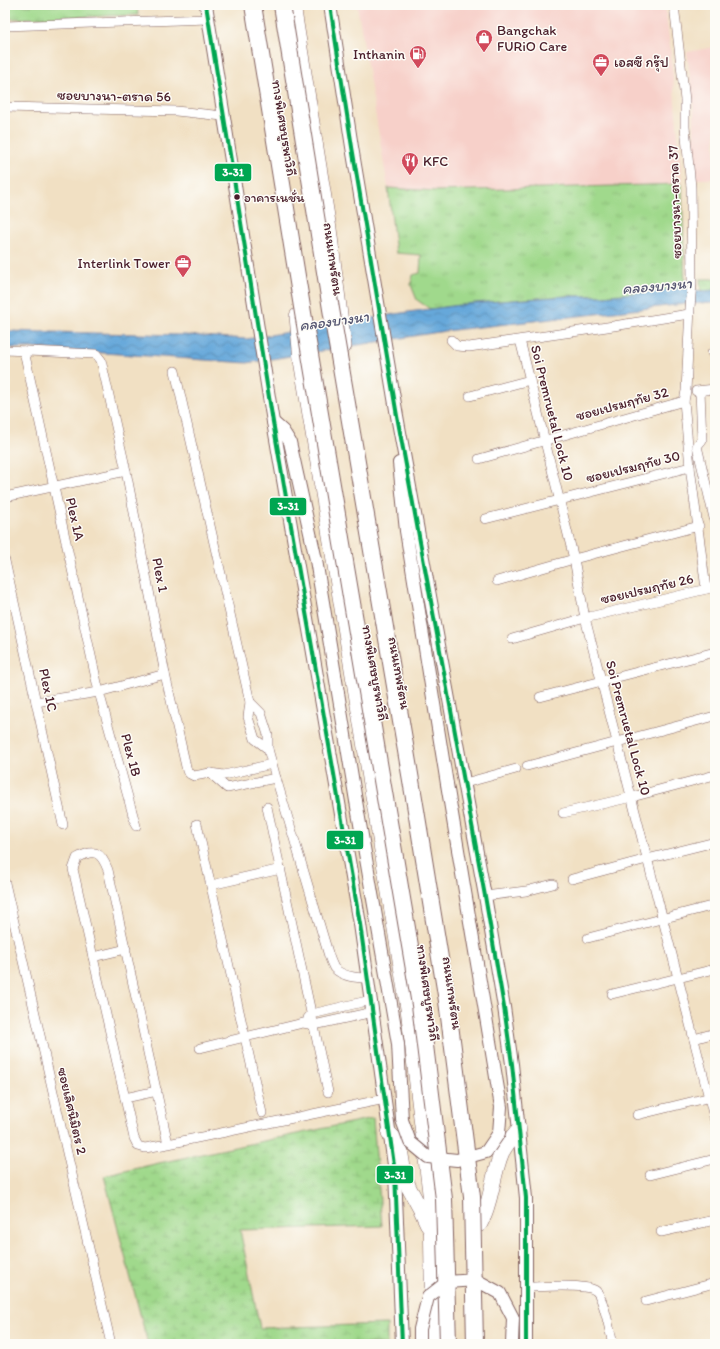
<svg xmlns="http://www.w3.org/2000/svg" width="720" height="1349" viewBox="0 0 720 1349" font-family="Itim,'Playpen Sans Thai',sans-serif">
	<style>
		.built { fill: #f7d0c9 }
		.grass { fill: url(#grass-tufts); stroke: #757c5c }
		.wetland { fill: url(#wetland-marsh); stroke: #757c5c }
		.water { fill: url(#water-waves); stroke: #586482 }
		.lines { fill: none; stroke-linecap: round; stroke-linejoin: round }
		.minor-casing { stroke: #846360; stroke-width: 10 }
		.secondary-casing { stroke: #846360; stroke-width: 14 }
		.trunk-casing { stroke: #846360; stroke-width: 16 }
		.minor { stroke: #fff; stroke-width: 9 }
		.secondary { stroke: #fff; stroke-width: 12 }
		.trunk { stroke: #fff; stroke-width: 15 }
		.secondary-bridge-casing { stroke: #846360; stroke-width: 14; stroke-linecap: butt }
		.motorway-bridge-casing { stroke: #846360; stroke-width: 18; stroke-linecap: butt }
		.secondary-bridge { stroke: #fff; stroke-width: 12 }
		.motorway-bridge { stroke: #fff; stroke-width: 16 }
		.bus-1-casing { stroke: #fdfcf7; stroke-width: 7 }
		.bus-1 { stroke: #00a651; stroke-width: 4 }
		.bus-dot { fill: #4a1f2b; stroke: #fdfcf7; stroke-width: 1.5 }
		.labels { text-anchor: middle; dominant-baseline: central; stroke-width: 3; stroke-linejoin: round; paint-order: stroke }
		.bus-label { font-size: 13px; fill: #4a1f2b; stroke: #fdfcf7; text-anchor: start }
		.poi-label { font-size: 14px; fill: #4a1f2b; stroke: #fdfcf7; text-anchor: start }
		.street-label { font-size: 14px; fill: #4a1f2b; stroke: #fdfcf7 }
		.water-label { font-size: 15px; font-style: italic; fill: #555671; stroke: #fdfcf7 }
		.line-badge { stroke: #fdfcf7; stroke-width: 1.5 }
		.badge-label { font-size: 11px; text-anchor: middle; font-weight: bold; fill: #fff }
	</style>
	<defs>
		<pattern id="grass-tufts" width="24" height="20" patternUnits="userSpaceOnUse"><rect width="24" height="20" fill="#a0d98c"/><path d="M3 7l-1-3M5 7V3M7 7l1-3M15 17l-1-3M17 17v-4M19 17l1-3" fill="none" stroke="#8bba79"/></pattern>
		<pattern id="wetland-marsh" width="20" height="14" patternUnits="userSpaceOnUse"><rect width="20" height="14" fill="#a0d98c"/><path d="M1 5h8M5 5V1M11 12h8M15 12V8" fill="none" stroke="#8bba79"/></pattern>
		<pattern id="water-waves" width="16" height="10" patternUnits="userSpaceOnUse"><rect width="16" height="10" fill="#66a8da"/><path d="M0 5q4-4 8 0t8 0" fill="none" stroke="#5688b1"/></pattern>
	</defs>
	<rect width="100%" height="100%" fill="#fdfcf7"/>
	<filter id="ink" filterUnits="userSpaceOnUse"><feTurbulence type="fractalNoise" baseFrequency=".025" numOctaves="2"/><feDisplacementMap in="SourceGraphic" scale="8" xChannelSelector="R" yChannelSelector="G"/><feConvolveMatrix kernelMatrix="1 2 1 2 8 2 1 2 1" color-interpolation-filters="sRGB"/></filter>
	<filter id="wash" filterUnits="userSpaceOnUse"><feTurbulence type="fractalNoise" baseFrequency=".012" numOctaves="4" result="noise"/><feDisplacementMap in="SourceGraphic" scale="16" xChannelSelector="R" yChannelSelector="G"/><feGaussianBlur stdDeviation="0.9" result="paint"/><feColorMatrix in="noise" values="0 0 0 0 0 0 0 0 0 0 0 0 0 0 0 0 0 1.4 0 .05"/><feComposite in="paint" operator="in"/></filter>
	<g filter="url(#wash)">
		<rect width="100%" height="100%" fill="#f1e0c3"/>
		<g class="built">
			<path d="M357 5H665L671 55 682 184 436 191 388 188Z"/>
			<path d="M715 47V179H696L694 158V114L687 52Z"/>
		</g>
		<g class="grass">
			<path d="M5 5H137L138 15 5 19Z"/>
			<path d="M682 184 685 288 603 296H567L499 301 430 309 417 300 411 285 413 275 420 273 421 255 396 253 388 188 436 191Z"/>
		</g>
		<g class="wetland">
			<path d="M700 279H715V290L701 291Z"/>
			<path d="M373 1118 382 1226 240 1230 260 1328 387 1324V1344H148L104 1176 159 1163Z"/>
		</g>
		<path class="water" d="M685 288 701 291 715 290V303L685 304 445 331 247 363 32 348H5V331L186 335 247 339 401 313 474 303 567 296H603Z"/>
	</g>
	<g filter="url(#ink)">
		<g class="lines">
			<defs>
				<g id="minor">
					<path d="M674 5 685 100V127L691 187 692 283 690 308 686 391 684 401 690 467 706 589"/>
					<path d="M5 26 208 19"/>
					<path d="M5 107 176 111 223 116"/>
					<path d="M451 340 457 346 469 347 607 327 689 314"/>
					<path d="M520 340 574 559 585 618 715 1121"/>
					<path d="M5 350 96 354 101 360 126 471 165 674 187 771 190 774 194 776 210 773 224 775 272 764"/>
					<path d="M24 351 99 692 136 826"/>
					<path d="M712 353 715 352"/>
					<path d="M175 371 250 702 248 717 255 739 268 749"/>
					<path d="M696 391 715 389"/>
					<path d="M700 391 702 440 697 446 714 518"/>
					<path d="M470 396 530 380"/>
					<path d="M479 459 684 401"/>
					<path d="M5 497 126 471"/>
					<path d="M485 519 690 467"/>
					<path d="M5 561 63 825"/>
					<path d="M497 581 574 559 699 526"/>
					<path d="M512 639 585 618 715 587"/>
					<path d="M540 697 715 652"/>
					<path d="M36 702 99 692 165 674"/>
					<path d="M250 702 261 713 268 735V749L276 778 329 956C330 959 332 964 334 968 343 977 356 978 368 978"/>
					<path d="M527 766 715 716"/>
					<path d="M210 773 227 788 276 778"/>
					<path d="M465 783 516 769"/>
					<path d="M267 807 328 1092"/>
					<path d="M563 813 632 797 715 775"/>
					<path d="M197 824 262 1113"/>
					<path d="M572 879 647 859 715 842"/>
					<path d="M5 883 111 1344"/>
					<path d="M211 885 281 869"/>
					<path d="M485 896 526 891 553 884"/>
					<path d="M588 938 715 905"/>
					<path d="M93 957 126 949"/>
					<path d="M612 994 715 969"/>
					<path d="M308 1018 312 1014 371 1000"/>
					<path d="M694 1039 715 1033"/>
					<path d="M200 1048 303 1023 314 1025 373 1012"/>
					<path d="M125 1098 157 1091"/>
					<path d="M637 1115 715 1096"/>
					<path d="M168 1144 108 870C101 852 95 848 77 858L73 869 134 1138 138 1146 145 1148 168 1144 385 1099"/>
					<path d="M650 1175 715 1159"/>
					<path d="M661 1232 715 1220"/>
					<path d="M526 1287C540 1287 587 1283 596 1291 604 1298 610 1333 613 1344"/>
					<path d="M646 1301 715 1283"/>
				</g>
				<g id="secondary">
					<path d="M206 5 273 422 360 924 395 1172 402 1344"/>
					<path d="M330 5 352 147 397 416 485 896 504 1007 512 1064 526 1198V1344"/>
					<path d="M273 422 283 431 290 442 316 560 356 801"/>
					<path d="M399 463 406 531 447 784"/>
				</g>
				<g id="trunk">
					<path d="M293 5 329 229 344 346"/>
					<path d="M297 316 301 360 408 1008 431 1201 433 1344"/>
					<path d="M389 1133 398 1142 400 1149 404 1174 409 1188 422 1212 429 1227"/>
					<path d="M480 1224C492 1202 492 1175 502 1152 507 1143 513 1136 519 1129"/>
				</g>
			</defs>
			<use href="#minor" class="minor-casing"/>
			<use href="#secondary" class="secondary-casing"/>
			<use href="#trunk" class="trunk-casing"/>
			<use href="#minor" class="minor"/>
			<use href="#secondary" class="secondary"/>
			<use href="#trunk" class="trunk"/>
			<defs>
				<g id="secondary-bridge">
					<path d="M356 801 398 1044 402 1120 410 1142 428 1157 457 1160 486 1152 499 1133 501 1107 447 784"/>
					<path d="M420 1344V1329L428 1297 447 1282 476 1280 500 1293 513 1318 512 1344"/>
				</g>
				<g id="motorway-bridge">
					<path d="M253 5 303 313 420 1005 444 1199 448 1344"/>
					<path d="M282 5 331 309 414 798 447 1001 472 1197 475 1344"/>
				</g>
			</defs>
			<use href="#secondary-bridge" class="secondary-bridge-casing"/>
			<use href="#motorway-bridge" class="motorway-bridge-casing"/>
			<use href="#secondary-bridge" class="secondary-bridge"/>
			<use href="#motorway-bridge" class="motorway-bridge"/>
			<defs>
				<g id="bus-1">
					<path d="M206 5 273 422 360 924 395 1172 402 1344"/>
					<path d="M330 5 352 147 397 416 485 896 504 1007 512 1064 526 1198V1344"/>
				</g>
			</defs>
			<use href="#bus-1" class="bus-1-casing"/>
			<use href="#bus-1" class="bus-1"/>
		</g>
	</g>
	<defs>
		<symbol id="shop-pin" viewBox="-11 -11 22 30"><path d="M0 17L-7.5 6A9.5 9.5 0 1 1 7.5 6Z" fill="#d1495b" stroke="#fdfcf7"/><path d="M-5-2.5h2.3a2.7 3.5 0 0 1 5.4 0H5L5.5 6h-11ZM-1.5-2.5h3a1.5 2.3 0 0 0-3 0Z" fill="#fff"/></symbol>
		<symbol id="fuel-pin" viewBox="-11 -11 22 30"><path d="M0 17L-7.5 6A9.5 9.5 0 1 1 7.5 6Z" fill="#d1495b" stroke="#fdfcf7"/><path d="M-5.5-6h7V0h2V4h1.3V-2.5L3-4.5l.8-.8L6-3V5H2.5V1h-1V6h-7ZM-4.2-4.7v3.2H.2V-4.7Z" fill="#fff"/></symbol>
		<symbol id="office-pin" viewBox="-11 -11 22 30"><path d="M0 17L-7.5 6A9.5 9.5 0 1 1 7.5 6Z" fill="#d1495b" stroke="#fdfcf7"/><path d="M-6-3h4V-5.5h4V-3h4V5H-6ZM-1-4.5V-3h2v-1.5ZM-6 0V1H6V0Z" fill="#fff"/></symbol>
		<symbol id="restaurant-pin" viewBox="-11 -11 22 30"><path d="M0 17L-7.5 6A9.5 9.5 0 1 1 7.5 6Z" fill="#d1495b" stroke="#fdfcf7"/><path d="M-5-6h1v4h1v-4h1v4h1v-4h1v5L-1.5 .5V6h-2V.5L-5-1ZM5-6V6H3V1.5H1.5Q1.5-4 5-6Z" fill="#fff"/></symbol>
	</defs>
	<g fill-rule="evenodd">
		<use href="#shop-pin" x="474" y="28" width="20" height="27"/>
		<use href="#fuel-pin" x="408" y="44" width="20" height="27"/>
		<use href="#office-pin" x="591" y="52" width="20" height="27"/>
		<use href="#restaurant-pin" x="400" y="151" width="20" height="27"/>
		<use href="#office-pin" x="173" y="253" width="20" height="27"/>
	</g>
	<circle class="bus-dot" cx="237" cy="197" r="3.5"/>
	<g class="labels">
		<g class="bus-label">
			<text x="244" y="197">อาคารเนชั่น</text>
		</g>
		<g class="poi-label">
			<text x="497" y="30">Bangchak<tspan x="497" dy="16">FURiO Care</tspan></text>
			<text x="405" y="54" text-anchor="end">Inthanin</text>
			<text x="614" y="62">เอสซี กรุ๊ป</text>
			<text x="423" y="161">KFC</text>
			<text x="170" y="263" text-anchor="end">Interlink Tower</text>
		</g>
		<g class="street-label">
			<text transform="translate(114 96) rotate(1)">ซอยบางนา-ตราด 56</text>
			<text transform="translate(284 128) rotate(81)">ทางพิเศษบูรพาวิถี</text>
			<text transform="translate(675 202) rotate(-92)">ซอยบางนา-ตราด 37</text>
			<text transform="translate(333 259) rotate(82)">ถนนเทพรัตน</text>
			<text transform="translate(622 404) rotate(-15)">ซอยเปรมฤทัย 32</text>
			<text transform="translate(552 413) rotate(76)">Soi Premruetal Lock 10</text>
			<text transform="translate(633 467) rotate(-14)">ซอยเปรมฤทัย 30</text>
			<text transform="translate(75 519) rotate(77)">Plex 1A</text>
			<text transform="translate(160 575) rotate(79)">Plex 1</text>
			<text transform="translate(647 589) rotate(-13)">ซอยเปรมฤทัย 26</text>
			<text transform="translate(375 673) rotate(80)">ทางพิเศษบูรพาวิถี</text>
			<text transform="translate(399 673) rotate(80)">ถนนเทพรัตน</text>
			<text transform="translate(48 690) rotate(78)">Plex 1C</text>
			<text transform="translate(628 728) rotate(75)">Soi Premruetal Lock 10</text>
			<text transform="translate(131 755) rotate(75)">Plex 1B</text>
			<text transform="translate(428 993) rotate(82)">ทางพิเศษบูรพาวิถี</text>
			<text transform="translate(452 993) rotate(82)">ถนนเทพรัตน</text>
			<text transform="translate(72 1111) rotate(77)">ซอยเลิศนิมิตร 2</text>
		</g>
		<g class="water-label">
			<text transform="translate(657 286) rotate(-5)">คลองบางนา</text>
			<text transform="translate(334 321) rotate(-8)">คลองบางนา</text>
		</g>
	</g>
	<g class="line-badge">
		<rect x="214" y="163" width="38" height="19" rx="4" fill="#00a651"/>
		<rect x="269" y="497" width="38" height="19" rx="4" fill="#00a651"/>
		<rect x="326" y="830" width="38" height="20" rx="4" fill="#00a651"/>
		<rect x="376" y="1165" width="38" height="19" rx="4" fill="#00a651"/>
	</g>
	<g class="badge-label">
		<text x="233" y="176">3-31</text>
		<text x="288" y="510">3-31</text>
		<text x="345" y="844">3-31</text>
		<text x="395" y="1179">3-31</text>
	</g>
	<rect width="720" height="1349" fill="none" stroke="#fdfcf7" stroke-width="20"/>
</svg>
